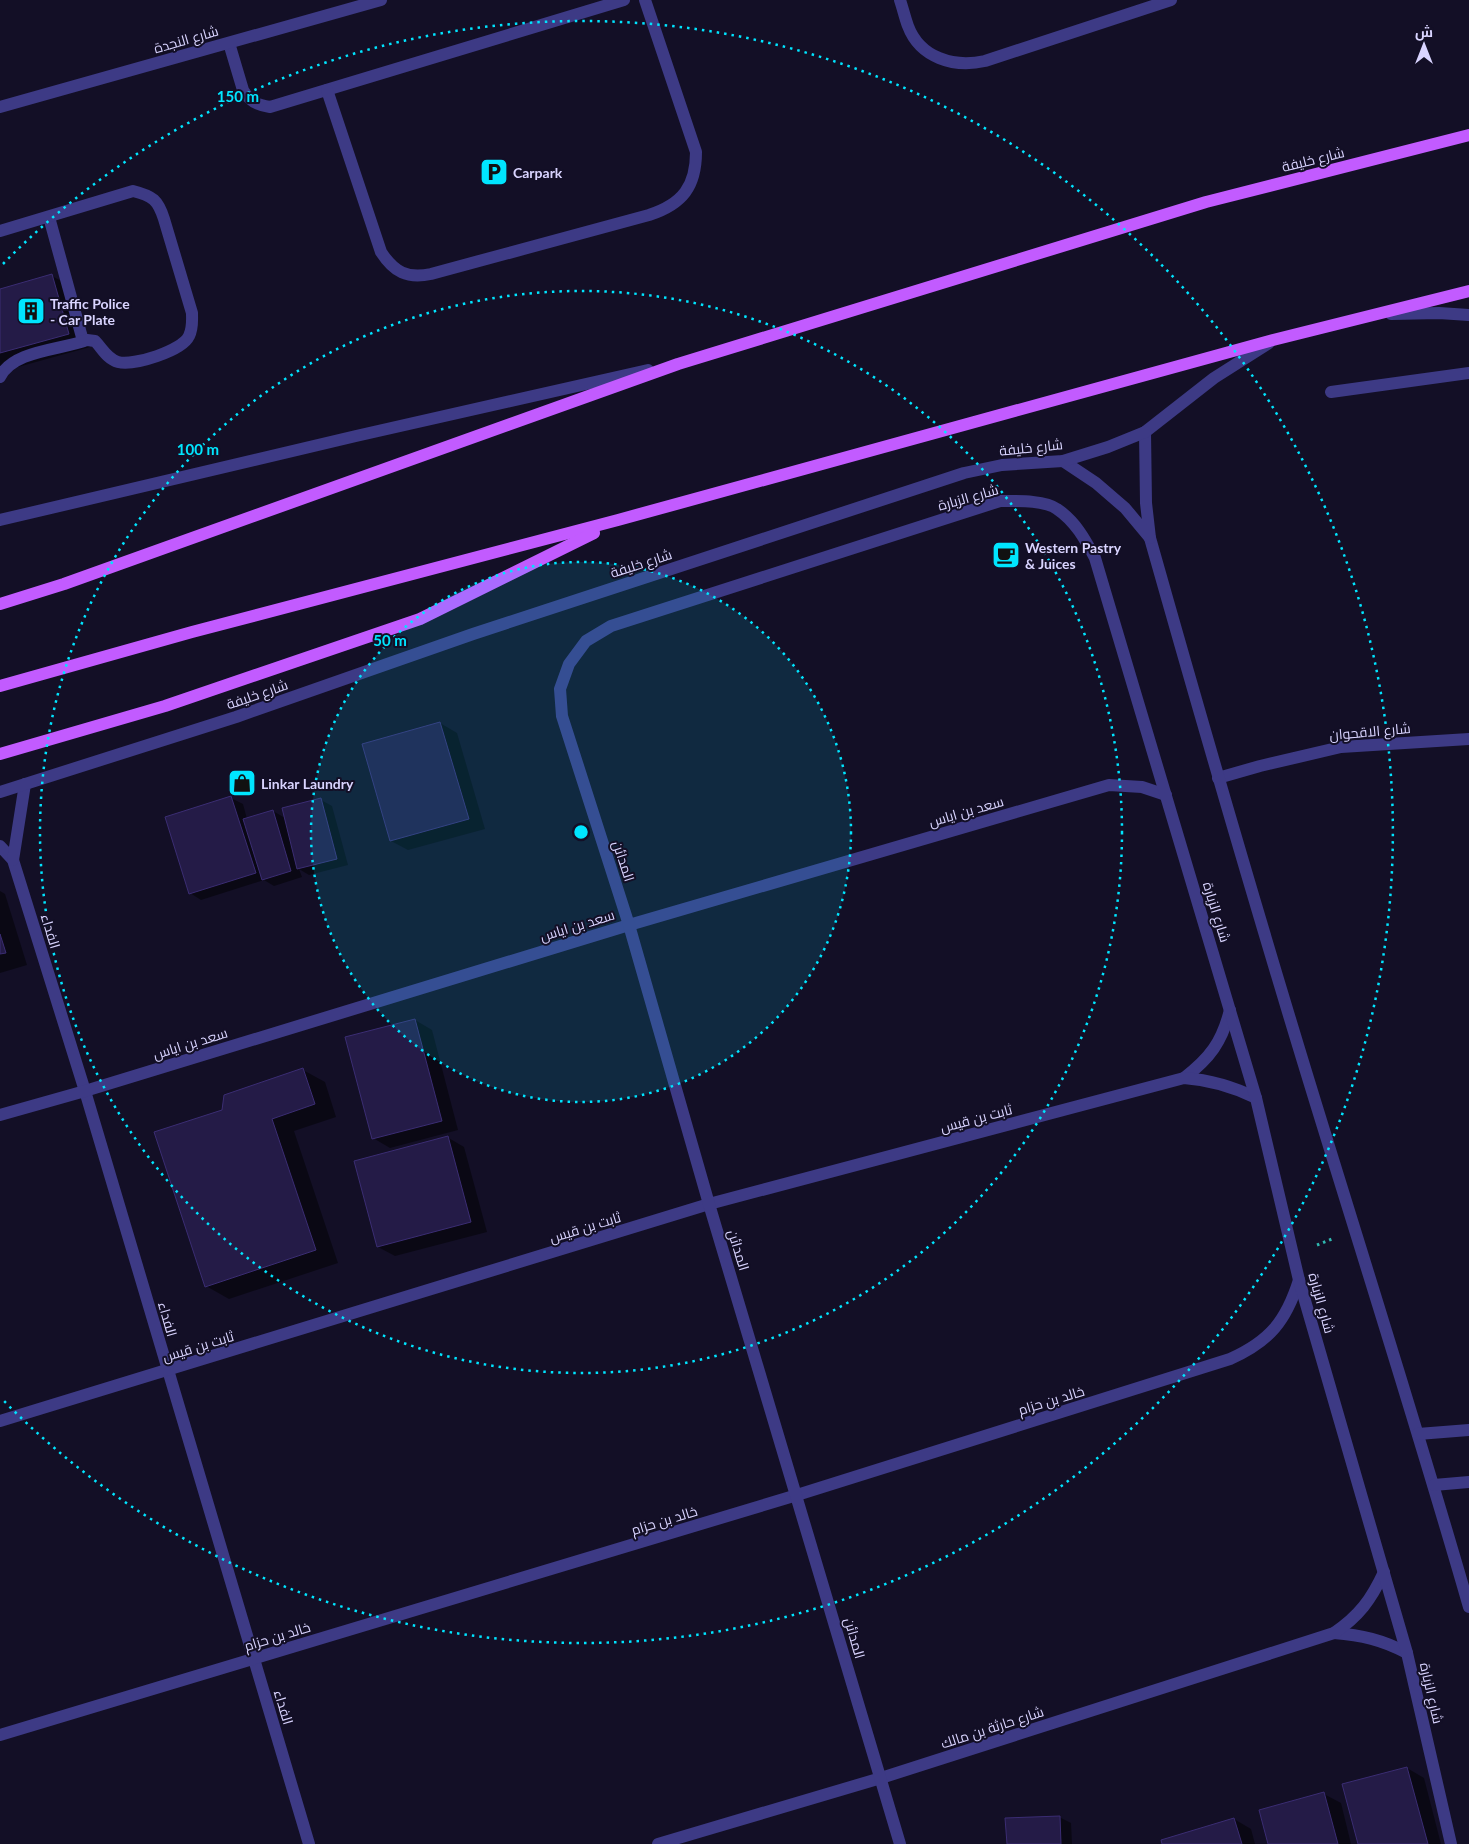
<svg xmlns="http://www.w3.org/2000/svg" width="1469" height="1844" viewBox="0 0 1469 1844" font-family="Lato,Cairo,sans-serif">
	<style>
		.shadow { fill: #0007 }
		.building { fill: #241b47; stroke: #3b2d73 }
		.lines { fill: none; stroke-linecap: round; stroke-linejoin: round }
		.path { stroke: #2fb8b0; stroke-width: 3; stroke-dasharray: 2.5 4; stroke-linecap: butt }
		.service { stroke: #3d3a85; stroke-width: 12 }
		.minor { stroke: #3d3a85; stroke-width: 12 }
		.tertiary { stroke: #3d3a85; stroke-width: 12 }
		.primary { stroke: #c25bff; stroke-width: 12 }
		.ring { fill: none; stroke: #00e5ff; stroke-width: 2.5; stroke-dasharray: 2.5 5 }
		.labels { text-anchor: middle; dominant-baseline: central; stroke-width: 4; stroke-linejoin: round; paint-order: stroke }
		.street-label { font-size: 14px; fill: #d9d4ff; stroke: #130f26 }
		.poi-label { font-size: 14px; font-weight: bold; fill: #d9d4ff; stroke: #130f26; text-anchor: start }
		.centre { fill: #00e5ff; stroke: #130f26; stroke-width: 2.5 }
		.ring-label { font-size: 15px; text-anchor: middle; font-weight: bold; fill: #00e5ff; stroke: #130f26; stroke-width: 4; stroke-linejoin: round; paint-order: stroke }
	</style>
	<rect width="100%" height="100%" fill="#130f26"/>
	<g class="shadow">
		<path d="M52 276 74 288 90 347 0 372V290Z"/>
		<path d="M440 723 457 733 485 829 408 850 391 841Z"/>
		<path d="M231 798 243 804 247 819 273 811 285 818 321 800 332 806 348 865 309 875 299 869 302 877 274 886 264 880 201 900 190 893Z"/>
		<path d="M0 891 5 894 27 965 0 973Z"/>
		<path d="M415 1020 432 1030 458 1130 390 1148 373 1138Z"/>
		<path d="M303 1070 325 1082 336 1117 294 1131 338 1263 229 1299 206 1286 223 1111Z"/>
		<path d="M447 1137 464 1147 487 1232 395 1256 378 1247Z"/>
		<path d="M1407 1768 1424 1778 1441 1844H1359Z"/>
		<path d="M1324 1794 1341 1803 1351 1844H1269Z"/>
		<path d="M1059 1817 1071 1823 1072 1844H1008Z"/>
		<path d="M1234 1819 1251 1829 1255 1844H1164Z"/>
	</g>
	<g class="building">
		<path d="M52 274 69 334 0 353V289Z"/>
		<path d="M440 722 469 819 390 841 362 744Z"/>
		<path d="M231 796 256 873 189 894 165 817Z"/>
		<path d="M321 798 337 859 297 869 282 808Z"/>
		<path d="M273 810 291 871 262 880 243 819Z"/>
		<path d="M0 934 6 953 0 954Z"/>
		<path d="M415 1019 442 1121 372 1139 345 1037Z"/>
		<path d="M303 1068 315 1104 272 1119 316 1250 205 1287 154 1132 222 1110 224 1095Z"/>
		<path d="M448 1136 471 1222 377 1247 354 1161Z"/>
		<path d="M1407 1767 1428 1844H1358L1342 1784Z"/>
		<path d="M1324 1792 1338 1844H1268L1259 1810Z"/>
		<path d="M1060 1816 1061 1844H1007L1005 1818Z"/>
		<path d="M1234 1818 1242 1844H1162L1161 1840Z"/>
	</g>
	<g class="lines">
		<path class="path" d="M1317 1245 1332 1239"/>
		<g class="service">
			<path d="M900 0C903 9 905 18 908 26 920 58 954 68 985 61L1171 0"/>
			<path d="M229 43 243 90C249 101 257 105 270 107L624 0"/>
			<path d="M327 90 381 252C394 272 407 279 431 274L649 215C683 204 696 186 696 152L645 0"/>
			<path d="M49 217 83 341"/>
			<path d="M0 231 133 191C153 196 158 200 164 219L192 313C192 321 193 328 189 336 182 351 134 366 118 362 107 359 102 348 95 341L87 340C61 350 13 350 0 377"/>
			<path d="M1391 314 1439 313 1469 315"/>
			<path d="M1331 392 1469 373"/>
		</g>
		<g class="minor">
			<path d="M0 107 381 0"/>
			<path d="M1218 778 1260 766 1341 747 1469 739"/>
			<path d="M0 846 13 860 85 1091 309 1844"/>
			<path d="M13 860 25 784"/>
			<path d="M1184 1078C1210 1058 1222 1042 1230 1010"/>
			<path d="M0 1115 85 1091 629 925 1109 785 1142 787 1166 795"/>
			<path d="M0 1421 709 1204 1184 1078C1211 1080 1232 1086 1256 1098"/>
			<path d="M1334 1633C1361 1635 1383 1640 1407 1653"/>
			<path d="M0 1735 797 1495 1230 1359C1270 1341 1286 1321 1299 1280"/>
			<path d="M658 1844 881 1778 1334 1633C1359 1616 1371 1600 1384 1572"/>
			<path d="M900 1844 709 1204 629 925 562 716 560 689 569 664 586 641 611 626 1000 501C1016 501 1045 500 1057 509 1075 521 1085 539 1095 558L1256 1098 1299 1280 1407 1653 1451 1844"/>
		</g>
		<g class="tertiary">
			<path d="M1145 432 1146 503 1150 538C1206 736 1263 933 1324 1130 1373 1289 1423 1447 1469 1607"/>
			<path d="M1063 461 1096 483 1125 508 1150 538"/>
			<path d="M0 520 356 436 648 370"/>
			<path d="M0 792 236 717 473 634 964 473 1002 465 1063 461 1108 447 1145 432 1214 378 1269 343"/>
			<path d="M1418 1434 1469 1430"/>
			<path d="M1434 1485 1469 1482"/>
		</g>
		<g class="primary">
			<path d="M0 604 64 584 678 364 1206 202 1469 135"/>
			<path d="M0 686 192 632 618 520 1273 340 1469 291"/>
			<path d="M0 754 165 706 420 619 594 533"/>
		</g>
	</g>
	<circle cx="581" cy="832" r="270" fill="#00e5ff" fill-opacity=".12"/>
	<g class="ring">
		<circle cx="581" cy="832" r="270"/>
		<circle cx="581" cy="832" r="541"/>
		<path d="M3 264A811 811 0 1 1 3 1400"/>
	</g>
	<defs>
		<symbol id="parking-square" viewBox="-11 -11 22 22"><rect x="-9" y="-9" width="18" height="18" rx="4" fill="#00e5ff" stroke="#130f26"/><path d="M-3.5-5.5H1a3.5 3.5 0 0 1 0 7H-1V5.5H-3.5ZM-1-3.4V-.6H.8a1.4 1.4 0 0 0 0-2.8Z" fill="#111"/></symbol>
		<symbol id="building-square" viewBox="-11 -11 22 22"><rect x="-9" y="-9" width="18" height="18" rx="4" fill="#00e5ff" stroke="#130f26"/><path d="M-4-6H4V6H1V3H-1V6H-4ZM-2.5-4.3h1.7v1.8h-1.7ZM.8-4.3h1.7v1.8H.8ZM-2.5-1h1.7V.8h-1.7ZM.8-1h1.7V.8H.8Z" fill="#111"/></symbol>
		<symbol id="cafe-square" viewBox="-11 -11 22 22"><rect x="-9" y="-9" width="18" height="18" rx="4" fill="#00e5ff" stroke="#130f26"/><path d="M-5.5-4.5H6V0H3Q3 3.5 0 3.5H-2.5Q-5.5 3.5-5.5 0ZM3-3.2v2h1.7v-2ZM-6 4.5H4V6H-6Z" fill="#111"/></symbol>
		<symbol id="shop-square" viewBox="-11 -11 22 22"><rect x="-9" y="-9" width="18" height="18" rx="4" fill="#00e5ff" stroke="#130f26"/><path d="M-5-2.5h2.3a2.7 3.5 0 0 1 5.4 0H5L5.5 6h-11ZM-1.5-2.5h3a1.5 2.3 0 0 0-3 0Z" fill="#111"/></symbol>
	</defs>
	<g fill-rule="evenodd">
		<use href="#parking-square" x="478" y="156" width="32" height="32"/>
		<use href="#building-square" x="15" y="295" width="32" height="32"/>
		<use href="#cafe-square" x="990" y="539" width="32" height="32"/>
		<use href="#shop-square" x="226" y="767" width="32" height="32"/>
	</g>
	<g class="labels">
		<g class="street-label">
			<text transform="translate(186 39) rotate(-16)">شارع النجدة</text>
			<text transform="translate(1313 159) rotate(-14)">شارع خليفة</text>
			<text transform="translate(1031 447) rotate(-6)">شارع خليفة</text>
			<text transform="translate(968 497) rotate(-16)">شارع الزبارة</text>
			<text transform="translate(641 563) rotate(-18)">شارع خليفة</text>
			<text transform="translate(257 694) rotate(-19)">شارع خليفة</text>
			<text transform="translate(1370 731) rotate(-5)">شارع الاقحوان</text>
			<text transform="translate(966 811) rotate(-16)">سعد بن اياس</text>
			<text transform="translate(624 861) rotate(72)">المدائن</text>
			<text transform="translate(1217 912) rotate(73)">شارع الزبارة</text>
			<text transform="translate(577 925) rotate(-17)">سعد بن اياس</text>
			<text transform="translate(51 931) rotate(73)">الفداء</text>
			<text transform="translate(190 1043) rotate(-17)">سعد بن اياس</text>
			<text transform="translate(976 1118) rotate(-15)">ثابت بن قيس</text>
			<text transform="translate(585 1227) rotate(-17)">ثابت بن قيس</text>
			<text transform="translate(739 1250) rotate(73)">المدائن</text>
			<text transform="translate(1322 1303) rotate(74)">شارع الزبارة</text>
			<text transform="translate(168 1319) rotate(74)">الفداء</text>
			<text transform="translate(198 1346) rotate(-17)">ثابت بن قيس</text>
			<text transform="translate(1051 1400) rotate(-17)">خالد بن حزام</text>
			<text transform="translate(664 1520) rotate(-17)">خالد بن حزام</text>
			<text transform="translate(277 1636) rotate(-17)">خالد بن حزام</text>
			<text transform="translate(855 1638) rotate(74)">المدائن</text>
			<text transform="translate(1432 1693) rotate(77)">شارع الزبارة</text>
			<text transform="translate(284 1707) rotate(73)">الفداء</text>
			<text transform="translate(992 1727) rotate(-18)">شارع حارثة بن مالك</text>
		</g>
		<g class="poi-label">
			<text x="513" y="172">Carpark</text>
			<text x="50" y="303">Traffic Police<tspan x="50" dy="16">- Car Plate</tspan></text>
			<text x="1025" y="547">Western Pastry<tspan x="1025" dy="16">&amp; Juices</tspan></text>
			<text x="261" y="783">Linkar Laundry</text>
		</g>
	</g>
	<circle cx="581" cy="832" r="8" class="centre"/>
	<g class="ring-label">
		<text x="238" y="102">150 m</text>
		<text x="198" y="455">100 m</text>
		<text x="390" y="646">50 m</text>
	</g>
	<g transform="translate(1424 45)" stroke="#130f26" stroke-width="4" paint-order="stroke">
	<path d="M0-4L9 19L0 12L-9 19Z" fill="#d9d4ff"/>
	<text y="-8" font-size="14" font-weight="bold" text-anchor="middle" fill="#d9d4ff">ش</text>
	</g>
</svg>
